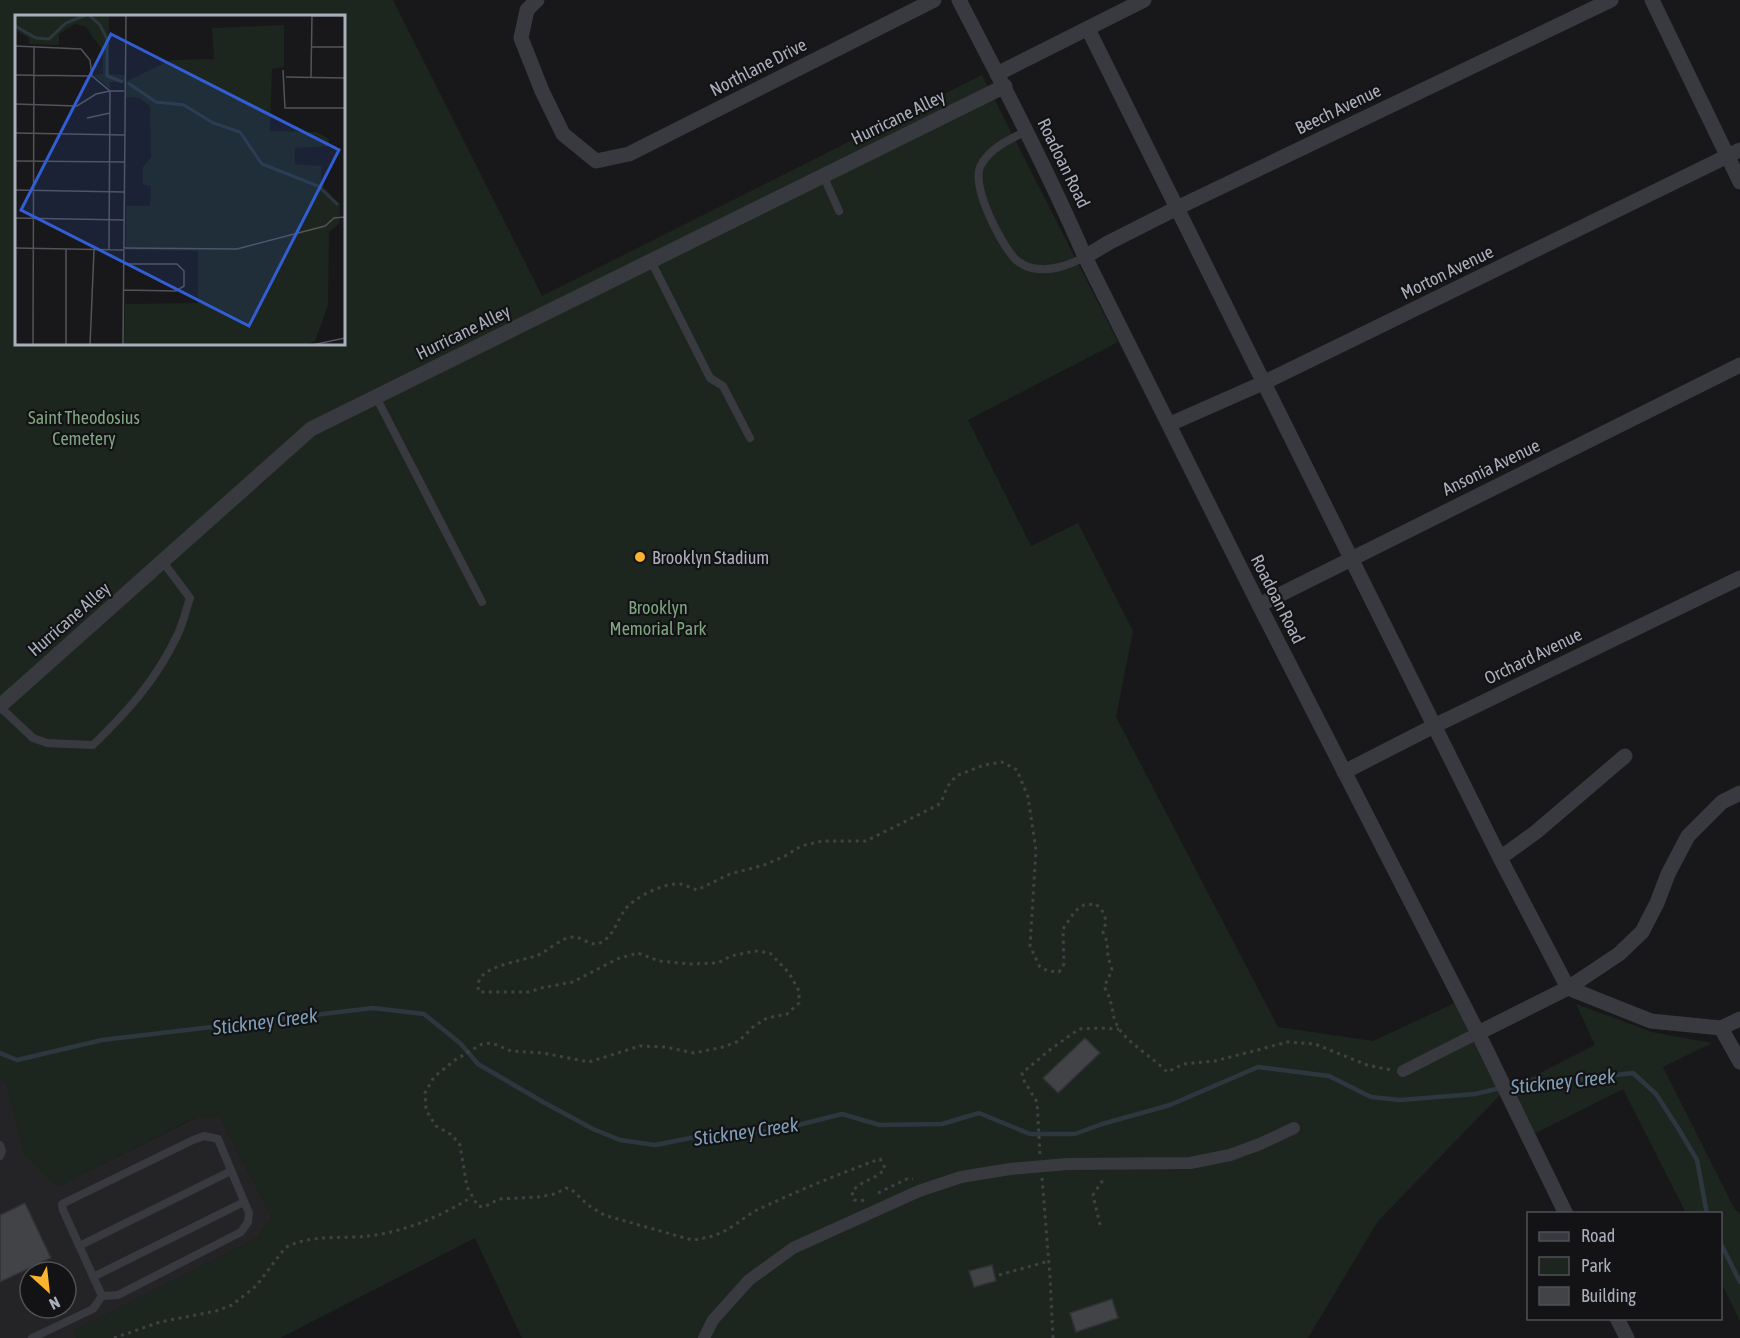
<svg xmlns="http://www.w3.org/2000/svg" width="1740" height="1338" viewBox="0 0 1740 1338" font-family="'Asap Condensed',sans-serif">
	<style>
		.built { fill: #242427; fill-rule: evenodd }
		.green { fill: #1d261e; fill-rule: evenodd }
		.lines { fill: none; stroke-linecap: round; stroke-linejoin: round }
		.stream { stroke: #2d373f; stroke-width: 4.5 }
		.building { fill: #424347; stroke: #323236; stroke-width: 1.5 }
		.path { stroke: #3f4146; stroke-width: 3; stroke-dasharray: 3 4.5; stroke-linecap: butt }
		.service { stroke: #393a3f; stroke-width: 8 }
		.pedestrian { stroke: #393a3f; stroke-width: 12 }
		.minor { stroke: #393a3f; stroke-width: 15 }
		.poi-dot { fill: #fcb32e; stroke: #131315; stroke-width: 2 }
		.labels { text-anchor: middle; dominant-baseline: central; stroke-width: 4.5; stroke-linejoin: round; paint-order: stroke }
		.street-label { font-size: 18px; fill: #a9afbb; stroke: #131315 }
		.park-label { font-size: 18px; fill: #7fa681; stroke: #131315 }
		.poi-label { font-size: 18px; fill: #a9afbb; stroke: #131315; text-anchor: start }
		.water-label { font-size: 20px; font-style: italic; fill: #7f9eb7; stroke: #131315 }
		.inset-river { fill: none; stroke: #2d373f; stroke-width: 3 }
		.inset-road { fill: none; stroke: #52545a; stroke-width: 1.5 }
		.view { fill: #325dd4; fill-opacity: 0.15; stroke: #325dd4; stroke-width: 3 }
		.inset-edge { fill: none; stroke: #a9afbb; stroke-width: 3 }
	</style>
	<rect width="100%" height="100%" fill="#18181a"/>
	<path class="built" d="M0 1079 6 1082 24 1154 57 1187 195 1118H221L272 1218 257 1238 74 1331 77 1338H0ZM30 1272H66V1308H30Z"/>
	<path class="green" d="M0 0H393L542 296 982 75 1118 342 968 420 1031 546 1078 523 1133 631 1116 717 1278 1027 1373 1041 1461 1000 1506 1090 1595 1045 1576 1004 1652 1032 1712 1043 1663 1067 1735 1210 1740 1213V1321L1721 1282 1720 1214 1686 1213 1623 1089 1528 1137 1505 1090 1378 1221 1308 1338H522L475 1238 280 1338H77L73 1331 257 1238 272 1218 221 1118H194L57 1187 24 1154 6 1082 0 1079ZM16 16H344V344H16Z"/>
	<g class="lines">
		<g class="stream">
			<path d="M0 1053 17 1060 102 1040 373 1008 424 1014 460 1043 478 1064 543 1102 593 1129 620 1140 655 1145 716 1133 774 1131 842 1114 880 1125 942 1124 979 1113 1030 1134H1075L1102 1124 1170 1105 1258 1067 1329 1076 1371 1097 1400 1100 1475 1094 1539 1079 1553 1082 1633 1073 1656 1094 1678 1128 1697 1160 1707 1214"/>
			<path d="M1720 1242 1740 1282"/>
		</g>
	</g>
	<g class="building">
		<path d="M1085 1038 1100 1053 1058 1093 1043 1078Z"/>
		<path d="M25 1203 51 1258 0 1282V1215Z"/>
		<path d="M992 1265 996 1281 974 1287 969 1271Z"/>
		<path d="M1112 1299 1118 1318 1076 1332 1070 1313Z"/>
	</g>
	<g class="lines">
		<g class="path">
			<path d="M1040 1154 1037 1102 1023 1079 1022 1073 1051 1049 1079 1029 1101 1028 1119 1029"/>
			<path d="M1042 1178 1050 1277 1053 1338"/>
			<path d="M878 1193 907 1179H913"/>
			<path d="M864 1200 861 1201 854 1200 852 1192C860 1180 877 1180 885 1168L880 1159C838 1174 795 1192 755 1211 748 1215 742 1220 736 1224 722 1234 709 1238 692 1240L604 1215 588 1205 571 1189 566 1188 555 1194 538 1197 499 1199 484 1207 478 1206 467 1187 460 1145 452 1135 436 1126 426 1110 425 1093 434 1077 455 1060 482 1044 492 1043 511 1051 543 1053 589 1062 640 1046 665 1047 694 1053 723 1047 739 1041 753 1027 767 1018 787 1014 799 1003V991L789 973 770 953 755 951 731 956 718 963 689 964 659 961 638 953 617 959 573 982 541 988 529 992H479C477 986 478 981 482 976 493 964 523 961 538 955 548 951 563 936 574 937 583 937 590 947 600 943 613 937 617 921 624 911 632 898 665 882 680 884 686 885 692 888 697 890L730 874 764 865 785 856 801 846 822 841H866L938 805 942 800 947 787 956 776 984 765 1002 762 1017 770 1028 797 1036 850 1030 946 1040 967 1048 971 1059 972 1064 964 1063 929 1075 911 1084 905 1096 904 1104 913 1106 922 1103 932 1107 942 1108 957 1112 970 1104 987C1114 1001 1110 1013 1118 1027 1125 1041 1155 1059 1167 1072L1184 1064 1215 1061 1288 1042 1315 1044 1367 1065 1391 1070"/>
			<path d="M1100 1225 1093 1195 1105 1177"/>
			<path d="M999 1275 1049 1261"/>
			<path d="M114 1338 160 1322 216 1311 232 1305 256 1286 285 1248C308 1234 342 1239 368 1236 405 1232 441 1216 472 1197"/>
		</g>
		<g class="service">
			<path d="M1027 131C1010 139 988 149 980 167 972 189 1001 244 1016 260 1020 263 1027 267 1032 268 1051 272 1069 265 1085 257"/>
			<path d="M823 175 839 211"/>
			<path d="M651 261 710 378 723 386 750 438"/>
			<path d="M376 397 482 602"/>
			<path d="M0 707 33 738 47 743 93 745C129 710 156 680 178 634 183 623 186 610 190 598L163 562"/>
			<path d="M0 1145 2 1151 0 1156"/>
			<path d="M79 1246 231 1171"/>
			<path d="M93 1277 244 1202"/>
			<path d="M32 1338 93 1309 102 1296 118 1295 241 1232 248 1222 249 1213 218 1139 204 1136 193 1140 62 1204 63 1210 102 1296"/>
		</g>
		<g class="pedestrian">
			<path d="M1403 1071 1478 1033"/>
			<path d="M704 1338 713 1320 749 1280 793 1248 919 1191 961 1177 1010 1169 1067 1164 1190 1163 1230 1155 1260 1144 1294 1128"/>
		</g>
		<g class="minor">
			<path d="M537 0 527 10 521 38 542 91 563 134 596 161 629 154 934 0"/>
			<path d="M959 0C1003 85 1047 169 1085 257L1259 605 1478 1033 1566 1214"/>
			<path d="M1652 0 1740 182"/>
			<path d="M1088 29 1500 858 1568 988 1619 954 1642 932 1657 903 1668 874 1688 836 1722 802 1740 793"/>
			<path d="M997 74 1144 0"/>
			<path d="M1085 257 1108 243 1177 208 1611 0"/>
			<path d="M1170 424 1263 383 1740 150"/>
			<path d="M1259 605 1740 365"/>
			<path d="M0 706 311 429 1005 86"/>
			<path d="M1344 772 1434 726 1740 578"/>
			<path d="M1500 858 1536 832 1625 756"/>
			<path d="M1721 1028 1740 1062"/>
			<path d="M1478 1033 1568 988 1651 1021 1721 1028 1740 1019"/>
			<path d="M1617 1318 1627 1338"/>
		</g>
	</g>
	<circle class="poi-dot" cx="640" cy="557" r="6"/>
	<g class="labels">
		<g class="street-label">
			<text transform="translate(758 67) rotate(-27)">Northlane Drive</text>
			<text transform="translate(1338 109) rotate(-26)">Beech Avenue</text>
			<text transform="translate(898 117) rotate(-26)">Hurricane Alley</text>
			<text transform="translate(1064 163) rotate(64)">Roadoan Road</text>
			<text transform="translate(1447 272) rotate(-26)">Morton Avenue</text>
			<text transform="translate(463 332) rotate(-26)">Hurricane Alley</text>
			<text transform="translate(1491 467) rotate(-26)">Ansonia Avenue</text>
			<text transform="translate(1278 599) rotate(63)">Roadoan Road</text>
			<text transform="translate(69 619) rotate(-41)">Hurricane Alley</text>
			<text transform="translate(1533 656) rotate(-26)">Orchard Avenue</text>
		</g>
		<g class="park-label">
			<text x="84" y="417">Saint Theodosius<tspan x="84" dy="21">Cemetery</tspan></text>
			<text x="658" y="607">Brooklyn<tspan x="658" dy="21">Memorial Park</tspan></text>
		</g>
		<g class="poi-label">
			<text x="652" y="557">Brooklyn Stadium</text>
		</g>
		<g class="water-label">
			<text transform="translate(265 1021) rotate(-7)">Stickney Creek</text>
			<text transform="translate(1563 1081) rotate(-6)">Stickney Creek</text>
			<text transform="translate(746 1131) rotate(-8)">Stickney Creek</text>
		</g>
	</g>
	<g transform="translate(15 15)">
		<rect width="330" height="330" fill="#18181a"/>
		<path d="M0 0H94V59L110 60V67L156 45 199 44 197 13 269 10V52L257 54 255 116 302 117 314 124V131L280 133V149L306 151V169L325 189 324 209 314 217 313 290 300 326 290 330H109L110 289 183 288V236L111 235V191H135L136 171 128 170V152L136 142 135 91 124 83 110 82 109 67H95V74L79 60 88 59V36L70 11 60 9 44 19V30L14 29V23L0 15Z" fill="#1d261e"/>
		<path class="inset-river" d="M74 0 85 10 92 24V61L108 67M0 11 21 23 34 24 51 8 71 0M113 68 141 87 169 90 198 108 225 117 247 149 303 171 323 190"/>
		<path class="inset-road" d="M297 1H330M0 31 66 34 75 45 77 61M296 32H330M268 55 270 93H330M0 60 77 61 95 76H109M271 62 330 63M296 62 297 0M0 89 62 91 81 79 95 76 94 235M72 103 95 98M0 118 110 120M0 146 110 147M0 175 109 177M0 203 109 205M0 233 108 235M108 233 222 234 310 211 319 203 330 202M109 249H162L169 256V271L161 276 109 275M18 330 19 31M51 330V234M75 330 79 235M108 330 111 0M297 330 330 323"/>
		<path class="view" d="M96 19 324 135 234 311 6 195Z"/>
		<rect width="330" height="330" class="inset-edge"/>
	</g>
	<rect x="1527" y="1212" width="195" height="108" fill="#131315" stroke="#4f5157" stroke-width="1.5"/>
	<rect x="1539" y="1232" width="30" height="9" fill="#393a3f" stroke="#4f5157" stroke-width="1.5"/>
	<text x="1581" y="1242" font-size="18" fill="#a9afbb">Road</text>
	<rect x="1539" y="1257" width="30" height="18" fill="#1d261e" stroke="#4f5157" stroke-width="1.5"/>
	<text x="1581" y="1272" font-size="18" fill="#a9afbb">Park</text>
	<rect x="1539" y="1287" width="30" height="18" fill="#424347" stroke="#4f5157" stroke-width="1.5"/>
	<text x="1581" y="1302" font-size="18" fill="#a9afbb">Building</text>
	<g transform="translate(48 1290) rotate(153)"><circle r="28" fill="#131315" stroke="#4f5157" stroke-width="1.5"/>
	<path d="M0-4.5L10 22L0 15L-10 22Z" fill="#fcb32e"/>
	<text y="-9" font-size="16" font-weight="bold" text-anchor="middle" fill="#a9afbb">N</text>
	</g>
</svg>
